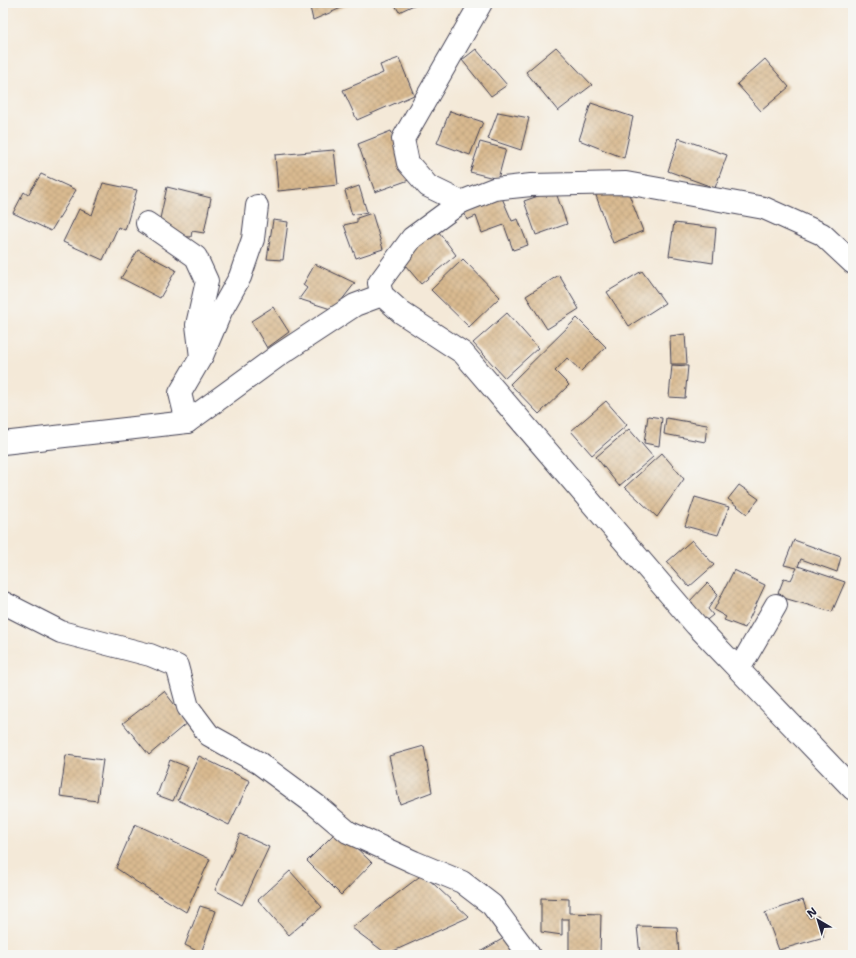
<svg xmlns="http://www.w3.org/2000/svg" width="856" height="958" viewBox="0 0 856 958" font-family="'Shantell Sans',sans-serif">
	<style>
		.building { fill: url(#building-cross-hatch) }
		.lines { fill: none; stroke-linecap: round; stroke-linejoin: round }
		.minor-casing { stroke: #424053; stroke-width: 24 }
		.minor { stroke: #fff; stroke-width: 22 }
	</style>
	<defs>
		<pattern id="building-cross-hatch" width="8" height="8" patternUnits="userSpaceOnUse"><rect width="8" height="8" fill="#d9ba90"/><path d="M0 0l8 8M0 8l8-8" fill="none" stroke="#baa07d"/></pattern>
	</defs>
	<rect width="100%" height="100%" fill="#f6f6f2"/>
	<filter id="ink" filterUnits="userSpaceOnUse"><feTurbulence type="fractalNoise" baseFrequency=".025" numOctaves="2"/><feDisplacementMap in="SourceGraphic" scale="8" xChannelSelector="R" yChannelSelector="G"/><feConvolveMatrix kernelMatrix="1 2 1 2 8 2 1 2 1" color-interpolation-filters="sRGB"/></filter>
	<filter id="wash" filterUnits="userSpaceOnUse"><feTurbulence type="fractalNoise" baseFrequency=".012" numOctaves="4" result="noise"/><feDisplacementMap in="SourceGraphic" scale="16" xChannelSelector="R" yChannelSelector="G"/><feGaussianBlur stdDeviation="0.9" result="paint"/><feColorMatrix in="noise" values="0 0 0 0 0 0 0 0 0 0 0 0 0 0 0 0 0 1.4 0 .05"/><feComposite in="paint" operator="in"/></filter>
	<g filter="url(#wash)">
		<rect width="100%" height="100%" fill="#f4e9d8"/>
		<g id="blocks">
			<g class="building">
				<path d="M309 3H353L313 20Z"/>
				<path d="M394 3H418L399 12Z"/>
				<path d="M556 47 592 85 558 111 526 72Z"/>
				<path d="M476 49 507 85 491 96 462 60Z"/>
				<path d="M399 58 414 95 357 120 343 90 383 73 380 65Z"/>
				<path d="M765 59 789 87 761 111 737 84Z"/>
				<path d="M591 103 633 117 624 158 579 140Z"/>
				<path d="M450 111 483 122 470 155 437 143Z"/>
				<path d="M498 112 529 118 521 150 488 139Z"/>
				<path d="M391 131 409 180 375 192 358 144Z"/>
				<path d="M679 138 727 155 715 188 668 171Z"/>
				<path d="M480 142 506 149 498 179 470 172Z"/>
				<path d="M334 150 338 185 278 191 275 155Z"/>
				<path d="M41 174 76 190 51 231 13 213 24 192 28 195Z"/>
				<path d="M103 183 137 190 125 230 118 227 103 260 63 242 79 209 92 215Z"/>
				<path d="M359 186 367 212 352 215 345 191Z"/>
				<path d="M167 187 211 198 204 233 192 231 191 237 170 236 159 223Z"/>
				<path d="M627 189 643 231 613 243 594 190Z"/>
				<path d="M555 190 567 224 536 235 524 201Z"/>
				<path d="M499 191 512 221 518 219 528 245 513 250 504 225 482 233 476 216 467 220 462 206Z"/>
				<path d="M372 213 383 249 356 258 344 225 357 222V218Z"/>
				<path d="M273 220 288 222 283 260 267 259Z"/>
				<path d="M674 223 716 228 713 263 669 256Z"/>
				<path d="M436 228 456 255 421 284 400 259Z"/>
				<path d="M138 250 176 270 160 298 121 278Z"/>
				<path d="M463 259 500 297 469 327 431 290Z"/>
				<path d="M315 264 355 283 334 310 299 299 307 288 303 285Z"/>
				<path d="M642 271 665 303 629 326 607 292Z"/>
				<path d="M559 275 579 309 547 329 526 296Z"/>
				<path d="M273 307 289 332 267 348 251 321Z"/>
				<path d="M507 313 538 348 505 378 473 343Z"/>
				<path d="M577 318 606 347 581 371 567 358 555 371 569 385 539 414 510 384Z"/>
				<path d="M685 334 687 364H671L670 336Z"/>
				<path d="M672 365 688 366 685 398 669 397Z"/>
				<path d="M606 401 627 425 592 455 571 431Z"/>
				<path d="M648 416 662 418 659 446 644 443Z"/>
				<path d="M666 418 707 425 705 442 664 434Z"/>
				<path d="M629 429 653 457 619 486 596 457Z"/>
				<path d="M662 453 684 479 657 517 625 487Z"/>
				<path d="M739 485 759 499 747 514 728 499Z"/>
				<path d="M695 497 729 507 718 535 685 526Z"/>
				<path d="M692 540 714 565 689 587 667 562Z"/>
				<path d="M794 540 841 557 837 572 801 559 798 566 845 582 832 612 777 596 784 578 791 580 797 568 784 565Z"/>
				<path d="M734 570 765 585 745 628 724 620 726 617 714 610Z"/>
				<path d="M707 583 718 594 708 609 713 615 703 623 687 604Z"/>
				<path d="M164 691 188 722 149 755 123 723Z"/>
				<path d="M424 746 432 792 400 804 389 756Z"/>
				<path d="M66 755 103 760 97 801 60 796Z"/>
				<path d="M199 756 250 781 229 825 178 800Z"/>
				<path d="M170 760 188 767 173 801 157 795Z"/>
				<path d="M135 824 210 859 186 912 135 881 116 868Z"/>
				<path d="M338 830 372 863 341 895 307 861Z"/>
				<path d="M240 834 269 847 242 905 215 890Z"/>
				<path d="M290 871 322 907 289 935 258 900Z"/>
				<path d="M423 874 469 917 387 954 352 928Z"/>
				<path d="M541 898 569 899V913L601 914 600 955H569V919H562V935L541 932Z"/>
				<path d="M803 900 809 918 818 916 824 937 779 950 765 913Z"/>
				<path d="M200 906 216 911 201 953 185 945Z"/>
				<path d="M637 926 677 927 679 955H640Z"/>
				<path d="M511 934 525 955H480L478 953Z"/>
			</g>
		</g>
	</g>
	<g filter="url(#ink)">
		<use href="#blocks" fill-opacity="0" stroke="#424053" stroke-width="1"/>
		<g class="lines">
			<defs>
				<g id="minor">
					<path d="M461 202 428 186 408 163 403 139 481 3"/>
					<path d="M147 223 196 257 207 281 197 325 201 357 180 393 187 422"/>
					<path d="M382 295 379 283 412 238 461 202 494 189 531 185 626 183 764 208 822 234 853 263"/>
					<path d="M202 356 221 311 240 277 253 239 257 206"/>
					<path d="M3 443 187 422 279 355 355 305 382 295 402 313 463 353 696 625 853 789"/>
					<path d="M4 603 61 632 150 655 177 666 188 707 209 735 259 763 316 805 348 832 414 862 462 882 492 905 529 955"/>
					<path d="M739 669 776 605"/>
				</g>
			</defs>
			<use href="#minor" class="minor-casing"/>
			<use href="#minor" class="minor"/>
		</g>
	</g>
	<rect width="856" height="958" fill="none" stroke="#f6f6f2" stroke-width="16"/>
	<g transform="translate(818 920) rotate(322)" stroke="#f6f6f2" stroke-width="3" paint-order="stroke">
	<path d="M0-3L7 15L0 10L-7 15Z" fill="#22223b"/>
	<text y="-6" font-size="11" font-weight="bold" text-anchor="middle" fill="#22223b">N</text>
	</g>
</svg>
